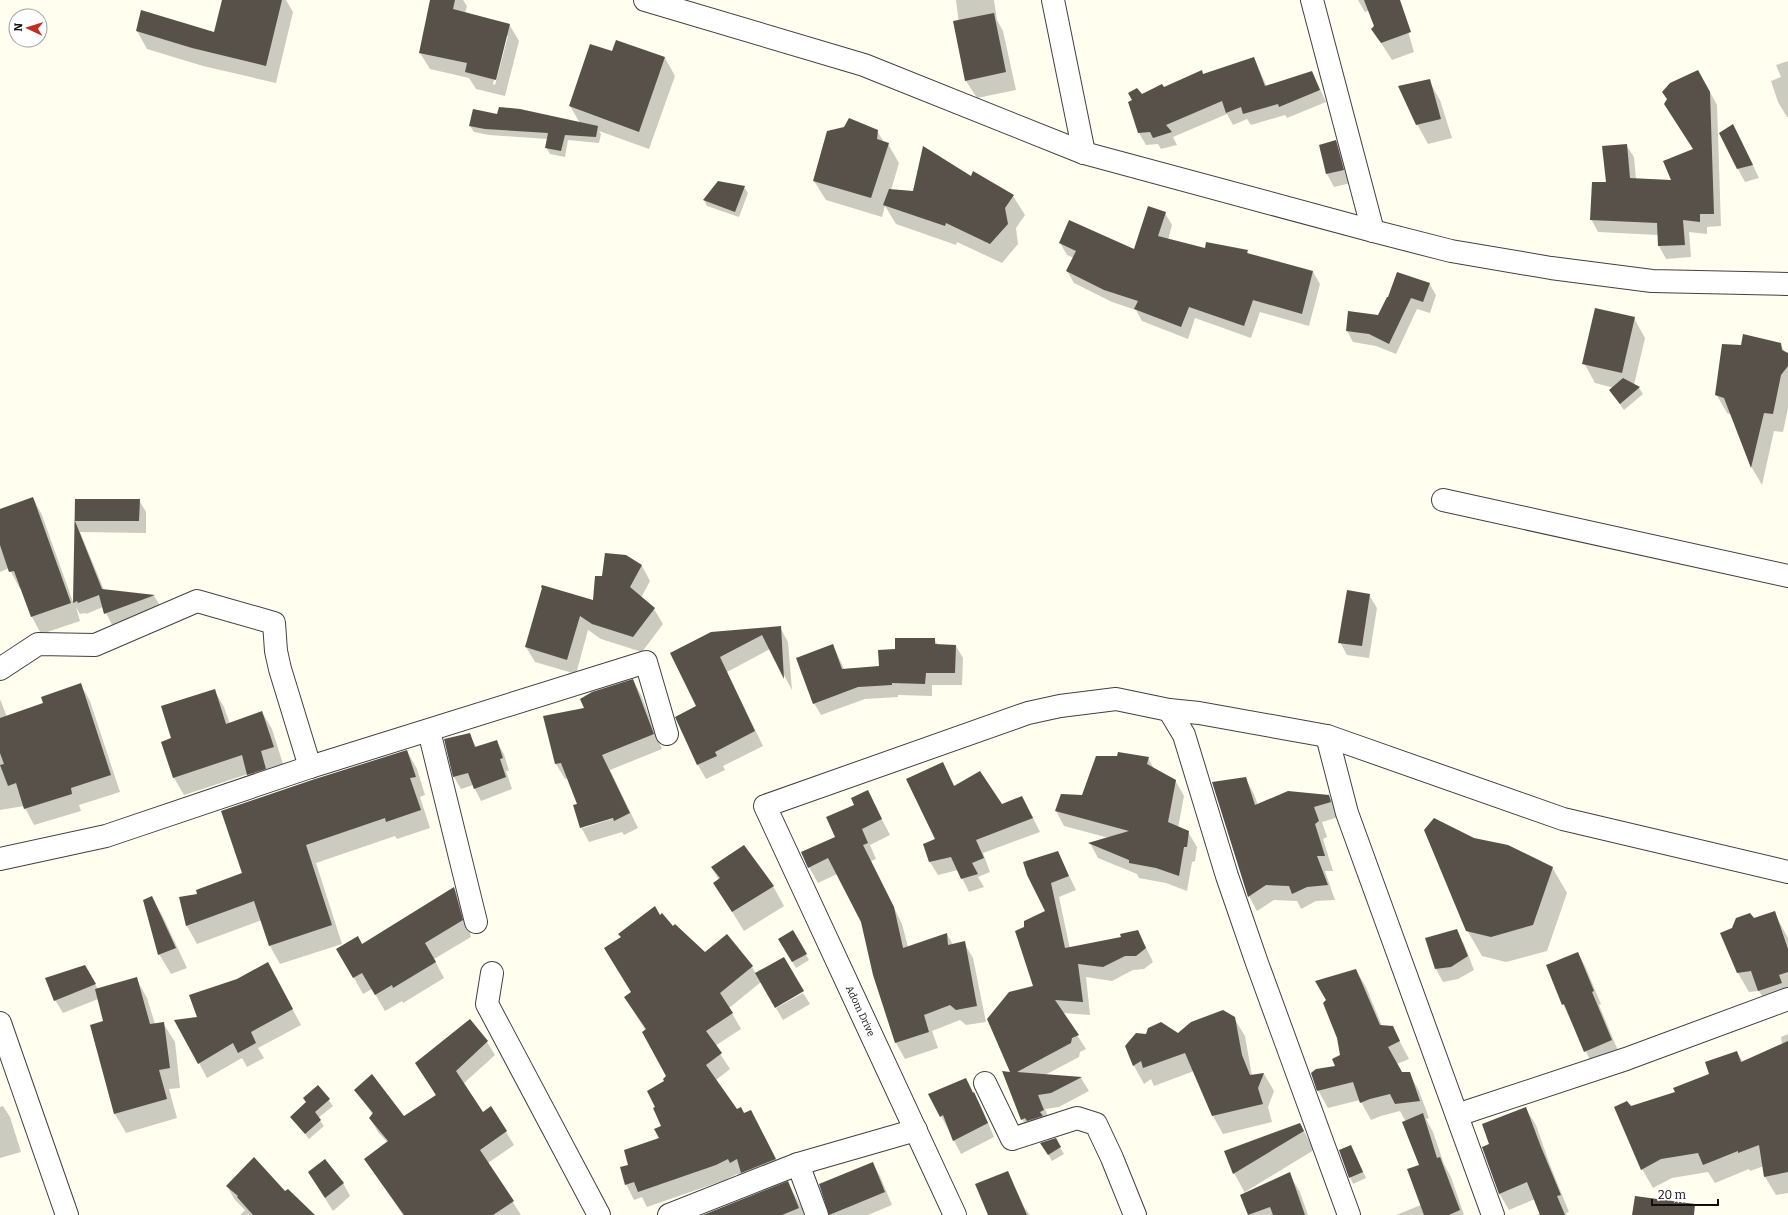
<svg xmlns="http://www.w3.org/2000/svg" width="1788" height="1215" viewBox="0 0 1788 1215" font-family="Bitter,serif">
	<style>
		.shadow { fill: #0003; fill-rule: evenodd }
		.building { fill: #57514a }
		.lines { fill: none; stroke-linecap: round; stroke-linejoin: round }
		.minor-casing { stroke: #414141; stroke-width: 24 }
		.minor { stroke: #fff; stroke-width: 22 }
		.labels { text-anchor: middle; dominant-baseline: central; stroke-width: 4; stroke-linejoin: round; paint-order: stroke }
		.street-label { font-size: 10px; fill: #0e0e0e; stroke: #fff }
	</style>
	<rect width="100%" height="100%" fill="#fffeef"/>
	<g class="shadow">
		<path d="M223 0H286L293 12 276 83 203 66 147 49 137 31 142 11 215 33Z"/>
		<path d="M431 0H463L467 6 465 13 509 24 519 41 505 96 476 89 469 78 430 69 420 53ZM505 36H508L495 85 493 84Z"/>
		<path d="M956 0H994L997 20 1003 31 1016 90 977 98 966 81Z"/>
		<path d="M1358 0H1399L1414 52 1392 60 1372 29 1375 27 1369 10 1365 12Z"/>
		<path d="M617 41 665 58 675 76 649 149 599 131 601 134 599 143 568 140 565 157 550 154 546 147 548 139 489 135 474 132 470 126 498 115 580 123 570 106 613 52Z"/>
		<path d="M1254 58 1267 87 1312 72 1326 102 1287 118 1285 115 1251 125 1247 119 1233 125 1227 114 1173 137 1177 145 1161 149 1158 144 1146 145 1139 133 1142 96Z"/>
		<path d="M1788 61V117H1787L1778 102 1771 81 1781 77 1776 65Z"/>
		<path d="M1429 81 1440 100 1452 138 1428 144 1417 124Z"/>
		<path d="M1705 83 1717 105 1721 226 1707 227V234L1689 232 1691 257 1666 259 1659 246 1658 235 1598 232 1591 219 1626 145 1634 157 1636 179 1673 181 1694 150Z"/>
		<path d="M1733 126 1740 138 1759 178 1745 182 1738 169 1720 133Z"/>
		<path d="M877 131 884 142 888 144 899 163 891 190 914 192 971 178 1013 196 1025 215 1016 228 1018 244 1002 263 957 242 956 245 896 224 885 206 882 217 826 200 814 181Z"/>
		<path d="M1336 142 1343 154 1351 183 1334 187 1327 174Z"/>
		<path d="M744 187 748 193 739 217 707 206 704 200Z"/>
		<path d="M1165 213 1172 225 1168 240 1206 249 1247 251 1249 255 1313 272 1320 284 1309 326 1260 312 1251 338 1195 318 1188 339 1142 321 1136 310 1112 302 1074 283 1067 271 1074 258 1067 255 1060 243 1135 250Z"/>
		<path d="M1429 283 1436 295 1430 313 1417 309 1396 354 1376 346 1353 342 1347 331 1379 316Z"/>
		<path d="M1634 318 1645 338 1634 385 1639 388 1643 394 1624 410 1610 391 1614 388 1595 383 1584 363Z"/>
		<path d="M1780 344 1785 352 1788 354V408L1783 432 1774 431 1762 485 1752 468 1732 415 1727 413 1716 394 1741 346Z"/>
		<path d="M33 498 42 515 73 602 76 500H139L146 512V533L80 532 104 590 154 596 161 607 112 625 103 607 86 614 85 613 80 614 76 607 80 621 41 634 32 617 22 588 20 589 9 568 0 572V510Z"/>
		<path d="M626 556 642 566 650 581 641 598 654 609 663 624 642 652 601 639 588 630 576 674 535 662 526 647 594 601 603 577Z"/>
		<path d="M1369 595 1377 608 1369 658 1347 655 1340 642Z"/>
		<path d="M780 627 788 642 792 690 770 649 727 672 763 746 723 766 725 770 706 779 698 765V707L671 653Z"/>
		<path d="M934 639 938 645 956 646 963 658 962 685H932V696L898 695V697L865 699 821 715 814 703 833 645 844 669 880 667Z"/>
		<path d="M633 680 641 695 662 749 610 770 638 828 624 835 622 832 589 842 581 827 579 804 568 778 565 779 556 764 544 717 585 709ZM617 816 618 817 583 828V826Z"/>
		<path d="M81 685 90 701 120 792 79 805 81 811 34 825 24 806 0 810V699L7 717 44 703Z"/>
		<path d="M214 690 224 707 230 724 262 712 272 729 283 764 270 768 275 786 258 792 248 774 184 795 174 778 162 743 173 738Z"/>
		<path d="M469 734 477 748 497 742 504 754 509 771H506L512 789 481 801 473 785 461 789 454 777Z"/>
		<path d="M407 751 417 769 425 795 420 797 430 828 397 839 395 836 316 863 342 944 280 964 270 946 262 920 197 944 187 926 180 898 199 895 243 874Z"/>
		<path d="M1148 758 1154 769 1175 780 1184 796 1178 828 1188 832 1197 847 1195 861 1192 862 1187 891 1166 883 1139 878 1137 874 1098 858 1090 843 1109 838 1064 826 1056 811Z"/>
		<path d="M942 764 955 787 1001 805 1029 810 1040 832 983 853 990 872 978 877 984 887 969 892 958 870 938 875 930 862 924 845 937 840Z"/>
		<path d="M1245 778 1254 794 1258 805 1329 796 1338 811 1339 817 1322 822 1327 837 1323 839 1333 871H1325L1335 900 1316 901 1301 909 1297 901 1274 900 1257 911 1249 896Z"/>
		<path d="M867 791 890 835 870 845 876 859 871 861 902 924 908 947 947 934 953 945 964 943 973 958 986 1022 966 1025 960 1020 932 1031 938 1048 905 1059 896 1043 874 975 862 922 837 874 818 883 809 867 836 837 856 805Z"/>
		<path d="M1474 838 1552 867 1567 893 1547 951 1506 962 1482 956 1467 930Z"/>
		<path d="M1058 853 1076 890 1059 897 1070 949 1122 938 1138 931 1153 962 1144 969 1133 970 1112 981 1086 977 1090 1015 1063 1013 1086 1049 1080 1052 1079 1057 1045 1075 1081 1078 1089 1091 1059 1107 1045 1109 1051 1124 1030 1133 1022 1119 1012 1073 1034 987 1025 927 1047 912 1028 875Z"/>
		<path d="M712 868 773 886 784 906 744 931 715 884 719 880Z"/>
		<path d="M454 888 463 904 471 937 434 959 444 978 403 1003 402 1001 385 1011 372 989 363 994 338 949 362 945Z"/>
		<path d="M152 897 163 917 187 968 171 974 159 954Z"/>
		<path d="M1774 912 1788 938V1004L1770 1010 1759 991 1749 992 1738 973 1722 934 1754 919Z"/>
		<path d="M660 917 705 953 727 935 752 967 761 982 729 1008 741 1029 715 1046 730 1069 716 1080 737 1110 744 1114 751 1111 784 1175 740 1177 737 1174 725 1180 647 1207 642 1197 634 1200 626 1184 630 1165 661 1139 662 1126 657 1107 667 1076 646 1031 625 998 632 993Z"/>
		<path d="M792 931 809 960 796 968 779 939Z"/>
		<path d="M1456 931 1464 944 1474 970 1458 979 1443 982 1436 969Z"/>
		<path d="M1578 953 1585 966 1601 1004 1599 1005 1619 1053 1592 1064 1563 1004Z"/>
		<path d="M84 966 98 989 136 978 147 998 155 1024 163 1023 175 1042 180 1088 169 1089 177 1118 126 1133 115 1114 105 1022 98 999 63 1013 55 1000Z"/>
		<path d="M1356 970 1366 987 1382 1026 1392 1027 1409 1059 1397 1064 1401 1073H1409L1419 1091 1429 1118 1426 1119 1433 1132 1444 1164 1451 1177 1464 1215H1396L1421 1205 1420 1165 1406 1122 1400 1111 1381 1116 1371 1120 1360 1100 1328 1108 1318 1090 1336 1067 1341 1056Z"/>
		<path d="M276 978 301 1025 258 1048 264 1058 247 1067 242 1058 207 1078 199 1063 198 1018Z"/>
		<path d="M803 993 810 1004 783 1020 776 1008Z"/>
		<path d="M1234 1018 1245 1036 1252 1076 1264 1074 1274 1091 1268 1107 1272 1122 1223 1134 1213 1116 1194 1071 1154 1086 1151 1079 1144 1084 1134 1066 1126 1047 1147 1035 1178 1034Z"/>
		<path d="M1788 1034V1193L1776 1195 1765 1177 1764 1166 1750 1171 1749 1169 1715 1183 1708 1172 1672 1178 1653 1188 1642 1169 1631 1107 1676 1093 1710 1074 1737 1052 1743 1062 1782 1044 1781 1037Z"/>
		<path d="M487 1042 495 1055 463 1084 482 1113 491 1107 514 1145 488 1163 521 1215H403L365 1159 387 1142 378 1132 370 1118 373 1115 356 1090 404 1117 436 1096 425 1077Z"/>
		<path d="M966 1079 981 1106 994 1137 961 1154 941 1116Z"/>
		<path d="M318 1086 333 1106 318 1118 324 1126 309 1139 292 1117 307 1103Z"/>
		<path d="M3 1106 10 1117 21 1152 0 1158V1107Z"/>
		<path d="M1526 1109 1536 1125 1550 1165 1569 1212 1566 1213 1567 1215H1536L1541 1213 1535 1199 1509 1210 1499 1193 1490 1145Z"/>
		<path d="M1300 1124 1314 1150 1245 1192 1246 1193 1289 1174 1300 1192 1308 1215H1249L1242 1195 1245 1193 1234 1173Z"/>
		<path d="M1055 1139 1064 1154 1052 1161 1042 1144Z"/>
		<path d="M1351 1146 1366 1178 1353 1184 1340 1151Z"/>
		<path d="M872 1163 880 1176 892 1205 868 1215H830L820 1185Z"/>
		<path d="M1007 1172 1024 1207 1030 1215H989Z"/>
		<path d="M309 1173 343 1183 350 1196 333 1211Z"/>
		<path d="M788 1183 806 1215H706Z"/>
		<path d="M227 1186 285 1193 311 1215H240L245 1210 235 1200Z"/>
	</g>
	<g class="building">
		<path d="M222 0H282L266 66 192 48 136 31 141 10 214 32Z"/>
		<path d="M430 0H455L453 9 510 24 496 80 465 72 467 63 419 53Z"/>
		<path d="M1364 0H1400L1411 32 1381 43 1371 29 1374 26Z"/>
		<path d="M994 13 1006 72 965 81 953 21Z"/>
		<path d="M616 40 665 57 639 132 569 106 590 44 612 51Z"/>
		<path d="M1254 57 1265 86 1312 71 1320 90 1279 107 1278 104 1243 114 1241 107 1226 113 1222 101 1166 125 1172 132 1153 138 1150 132 1138 133 1128 102 1132 100 1128 93 1137 88 1142 94 1162 84 1164 87 1202 70 1203 74Z"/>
		<path d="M1698 70 1710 92 1714 214H1700V222L1683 220 1685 245 1658 246 1657 223 1590 220 1592 182H1606L1602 146 1627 144 1630 178 1671 180 1663 161 1693 149 1664 104 1667 99 1662 92 1670 83Z"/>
		<path d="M1430 79 1441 119 1416 125 1398 86Z"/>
		<path d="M499 107 520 109 598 126 596 137 565 135 561 151 545 148 548 133 485 129 469 126 473 109 497 114Z"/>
		<path d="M849 118 878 130 877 139 889 143 871 198 813 181 827 131 844 127Z"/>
		<path d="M1733 124 1753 165 1737 169 1719 133Z"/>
		<path d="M1336 140 1344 170 1326 174 1319 145Z"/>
		<path d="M923 146 971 176 973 171 1014 195 1005 208 1008 224 990 244 946 223 945 226 883 205 889 189 913 191Z"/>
		<path d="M718 181 745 186 735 212 703 200Z"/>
		<path d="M1148 206 1166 212 1158 236 1205 248 1206 242 1248 250 1247 253 1313 271 1302 314 1253 300 1244 326 1189 307 1181 327 1134 309 1138 301 1104 290 1066 271 1076 251 1059 243 1069 220 1134 249Z"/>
		<path d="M1397 272 1430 283 1423 302 1411 298 1389 344 1369 334 1346 331 1348 311 1378 315 1387 297H1388Z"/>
		<path d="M1595 308 1635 317 1622 373 1582 364Z"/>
		<path d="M1743 334 1781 343 1782 350 1788 353V366L1781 375 1773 414 1764 413 1751 468 1724 398 1715 395 1722 344 1741 345Z"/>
		<path d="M1623 378 1640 387 1620 404 1609 390Z"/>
		<path d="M33 497 71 603 31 617 14 571 9 572 0 545V509Z"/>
		<path d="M75 499H140L139 521H75L102 589 155 595 104 614 99 595 78 603 77 601 73 603Z"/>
		<path d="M605 553 626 555 642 565 630 587 655 608 633 637 592 624 580 616 567 660 525 647 542 588 541 587 542 585 593 600 595 576H602Z"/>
		<path d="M1347 590 1370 594 1362 646 1338 643Z"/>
		<path d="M781 626 784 679 762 635 720 657 755 731 715 752 717 756 697 765 675 717 696 706 670 653 711 632Z"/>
		<path d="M895 638H935V644L956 645 955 673H926L925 684 892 683V685L858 687 813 704 796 658 833 644 842 669 879 666 878 650 895 649Z"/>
		<path d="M633 679 654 734 602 755 630 813 614 821 613 818 580 828 573 805 577 804 561 763 555 764 543 716 584 708 580 699 592 692Z"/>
		<path d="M81 683 111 775 71 788 72 794 24 809 16 783 8 786 0 765 4 764 0 753V718L43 703 41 697Z"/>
		<path d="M215 689 226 724 262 711 274 747 261 751 266 769 247 775 242 755 173 778 161 742 171 738 161 706Z"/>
		<path d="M470 733 475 747 497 740 503 758 500 759 506 777 474 789 468 773 453 777 444 739Z"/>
		<path d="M407 750 416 777 410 778 421 810 386 822 385 818 306 845 332 925 269 946 254 901 186 926 179 897 197 894 196 890 242 873 221 811 312 780Z"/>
		<path d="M1118 752 1149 757 1147 764 1176 780 1168 822 1189 831 1187 847H1184L1179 876 1156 868 1129 863V860L1088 843 1129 831 1055 811 1061 794 1082 795 1096 756H1117Z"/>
		<path d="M943 762 954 786 980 771 1002 804 1022 796 1033 818 976 840 984 858 972 863 978 874 961 879 951 857 929 862 923 844 935 839 906 779Z"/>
		<path d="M1246 777 1255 805 1288 791 1329 795 1331 802 1314 807 1319 821 1315 824 1325 856H1317L1328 885 1307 887 1292 894 1289 886 1266 885 1248 897 1212 782Z"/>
		<path d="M868 790 882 819 862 829 868 843 863 845 894 907 903 948 947 933 948 945 965 941 977 1006 956 1010 950 1005 924 1015 929 1032 895 1043 873 975 861 922 828 858 808 868 801 852 835 837 826 817 854 805 851 798Z"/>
		<path d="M1434 818 1474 838 1508 845 1553 867 1533 925 1491 937 1466 931 1424 830Z"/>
		<path d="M744 845 774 886 732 912 713 883 720 878 711 867Z"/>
		<path d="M1058 851 1069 876 1051 883 1065 948 1121 937 1120 934 1138 930 1146 948 1136 956H1125L1103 967 1078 964 1083 1002 1055 1000 1079 1035 1072 1038 1071 1043 1017 1072 1082 1077 1051 1093 1038 1095 1044 1110 1040 1112 1043 1116 1027 1121 1025 1118 1021 1120 1002 1071 1010 1072 987 1019 1009 992 1033 986 1015 931 1024 927V921L1045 911 1027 875 1023 862Z"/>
		<path d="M454 887 463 920 425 943 436 962 393 988 392 985 375 995 362 973 353 978 336 949 358 936 362 944Z"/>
		<path d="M152 896 176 948 158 955 143 900Z"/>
		<path d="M655 906 660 915 662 913 673 926 675 924 705 952 727 934 753 966 720 993 733 1013 706 1031 722 1053 706 1065 737 1109 741 1107 744 1113 751 1110 776 1159 741 1173 737 1159 730 1163 728 1159 716 1165 638 1192 634 1182 625 1185 620 1167 628 1165 624 1150 659 1138 654 1129 661 1126 653 1108 655 1107 647 1091 664 1081 663 1079 666 1076 642 1032 646 1029 624 997 631 992 604 948 621 937 618 934Z"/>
		<path d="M1775 911 1788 949V972L1779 975 1782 983 1758 991 1751 971 1737 973 1720 933 1732 928 1736 918 1750 913 1754 918Z"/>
		<path d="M1457 929 1468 956 1451 967 1435 969 1425 938Z"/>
		<path d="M793 930 807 954 792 962 778 939Z"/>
		<path d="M1578 952 1594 991 1592 992 1612 1040 1584 1052 1564 1004 1562 1005 1546 965Z"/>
		<path d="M784 957 804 991 775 1008 755 973Z"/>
		<path d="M268 962 293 1009 251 1032 256 1043 238 1053 233 1043 198 1064 174 1020 197 1017 189 995 237 979Z"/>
		<path d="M85 965 96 984 54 1001 45 978Z"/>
		<path d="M1356 969 1380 1025 1393 1026 1400 1041 1388 1047 1402 1072H1410L1420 1101 1395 1104 1390 1094 1370 1099 1360 1103 1353 1082 1317 1091 1311 1073 1316 1069 1335 1066 1332 1059 1340 1055 1337 1038 1323 1003 1326 1000 1315 981Z"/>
		<path d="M137 977 150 1024 164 1022 170 1068 159 1070 167 1099 114 1114 90 1025 103 1021 95 989Z"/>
		<path d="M1223 1010 1235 1017 1242 1055 1250 1075 1264 1073 1258 1088 1263 1104 1212 1116 1185 1053 1143 1068 1141 1061 1133 1066 1125 1046 1136 1033 1146 1034 1148 1028 1161 1022 1178 1033 1191 1022Z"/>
		<path d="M470 1019 488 1041 456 1071 483 1112 491 1106 507 1131 480 1150 514 1201 493 1215H404L364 1159 388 1141 369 1118 373 1113 354 1090 372 1074 404 1116 436 1095 415 1063Z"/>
		<path d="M1788 1041V1172L1764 1177 1759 1145 1738 1153V1151L1703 1165 1698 1153 1661 1159 1641 1170 1614 1107 1627 1101 1631 1106 1675 1092 1673 1088 1709 1074 1705 1062 1737 1051 1741 1062Z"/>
		<path d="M966 1078 973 1093 974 1092 988 1123 953 1141 943 1115 940 1117 928 1094Z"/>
		<path d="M318 1085 330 1099 315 1112 321 1120 305 1134 290 1117 306 1102 303 1098Z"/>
		<path d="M1526 1107 1541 1147 1561 1195 1557 1196 1565 1215H1540L1527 1182 1499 1194 1482 1147 1489 1144 1482 1124Z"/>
		<path d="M1423 1113 1437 1158 1440 1157 1460 1210 1449 1215H1424L1407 1169 1419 1165 1402 1122Z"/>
		<path d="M1300 1123 1304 1131 1233 1174 1224 1151Z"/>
		<path d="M1056 1138 1061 1147 1048 1155 1040 1143Z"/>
		<path d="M1351 1145 1363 1172 1349 1178 1339 1150Z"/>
		<path d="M254 1157 285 1191 288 1189 315 1215H253L237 1197 238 1196 226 1186Z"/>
		<path d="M325 1159 344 1183 325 1198 308 1172Z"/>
		<path d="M873 1162 885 1192 829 1215 819 1184Z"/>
		<path d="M1008 1171 1027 1215H988L975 1184Z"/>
		<path d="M1290 1172 1305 1215H1273L1270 1207 1248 1215 1240 1195Z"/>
		<path d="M788 1181 799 1208 782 1215H703Z"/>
		<path d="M1635 1196 1695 1204 1694 1215H1632Z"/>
	</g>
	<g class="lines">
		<defs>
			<g id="minor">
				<path d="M645 0 864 65 1084 153 1373 231 1451 251 1551 268 1652 281 1788 284"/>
				<path d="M1053 0 1084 153"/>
				<path d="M1312 0 1373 231"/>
				<path d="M1443 500 1788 576"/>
				<path d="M0 669 38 644 95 645 197 601 274 623 276 651 280 669 310 767"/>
				<path d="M429 731 476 922"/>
				<path d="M1327 736 1347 813 1493 1215"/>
				<path d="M0 859 106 836 310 767 646 662 667 734"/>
				<path d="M492 973 487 1004 599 1215"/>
				<path d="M0 1023 67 1215"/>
				<path d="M985 1083 1012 1139 1077 1118 1096 1124 1112 1158 1135 1215"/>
				<path d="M1457 1115 1626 1059 1788 999"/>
				<path d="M798 1164 817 1215"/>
				<path d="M669 1215 798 1164 916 1130"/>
				<path d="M955 1215 765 806 1028 713 1060 706 1116 699 1169 710"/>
				<path d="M1349 1215 1257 963 1227 876 1184 735 1169 710 1199 713 1327 736 1563 819 1788 872"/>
			</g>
		</defs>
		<use href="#minor" class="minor-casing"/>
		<use href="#minor" class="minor"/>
	</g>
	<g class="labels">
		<g class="street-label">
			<text transform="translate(860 1011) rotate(65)">Adom Drive</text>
		</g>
	</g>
	<g transform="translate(28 28) rotate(274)"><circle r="19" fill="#ffffff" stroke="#9f9f9f"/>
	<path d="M0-3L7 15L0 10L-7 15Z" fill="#c22c22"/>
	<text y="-6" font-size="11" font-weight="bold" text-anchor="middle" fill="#0e0e0e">N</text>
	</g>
	<path d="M1652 1199v6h66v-6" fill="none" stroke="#0e0e0e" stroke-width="2"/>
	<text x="1658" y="1199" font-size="12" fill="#0e0e0e" stroke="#ffffff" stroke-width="3" paint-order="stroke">20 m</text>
</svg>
